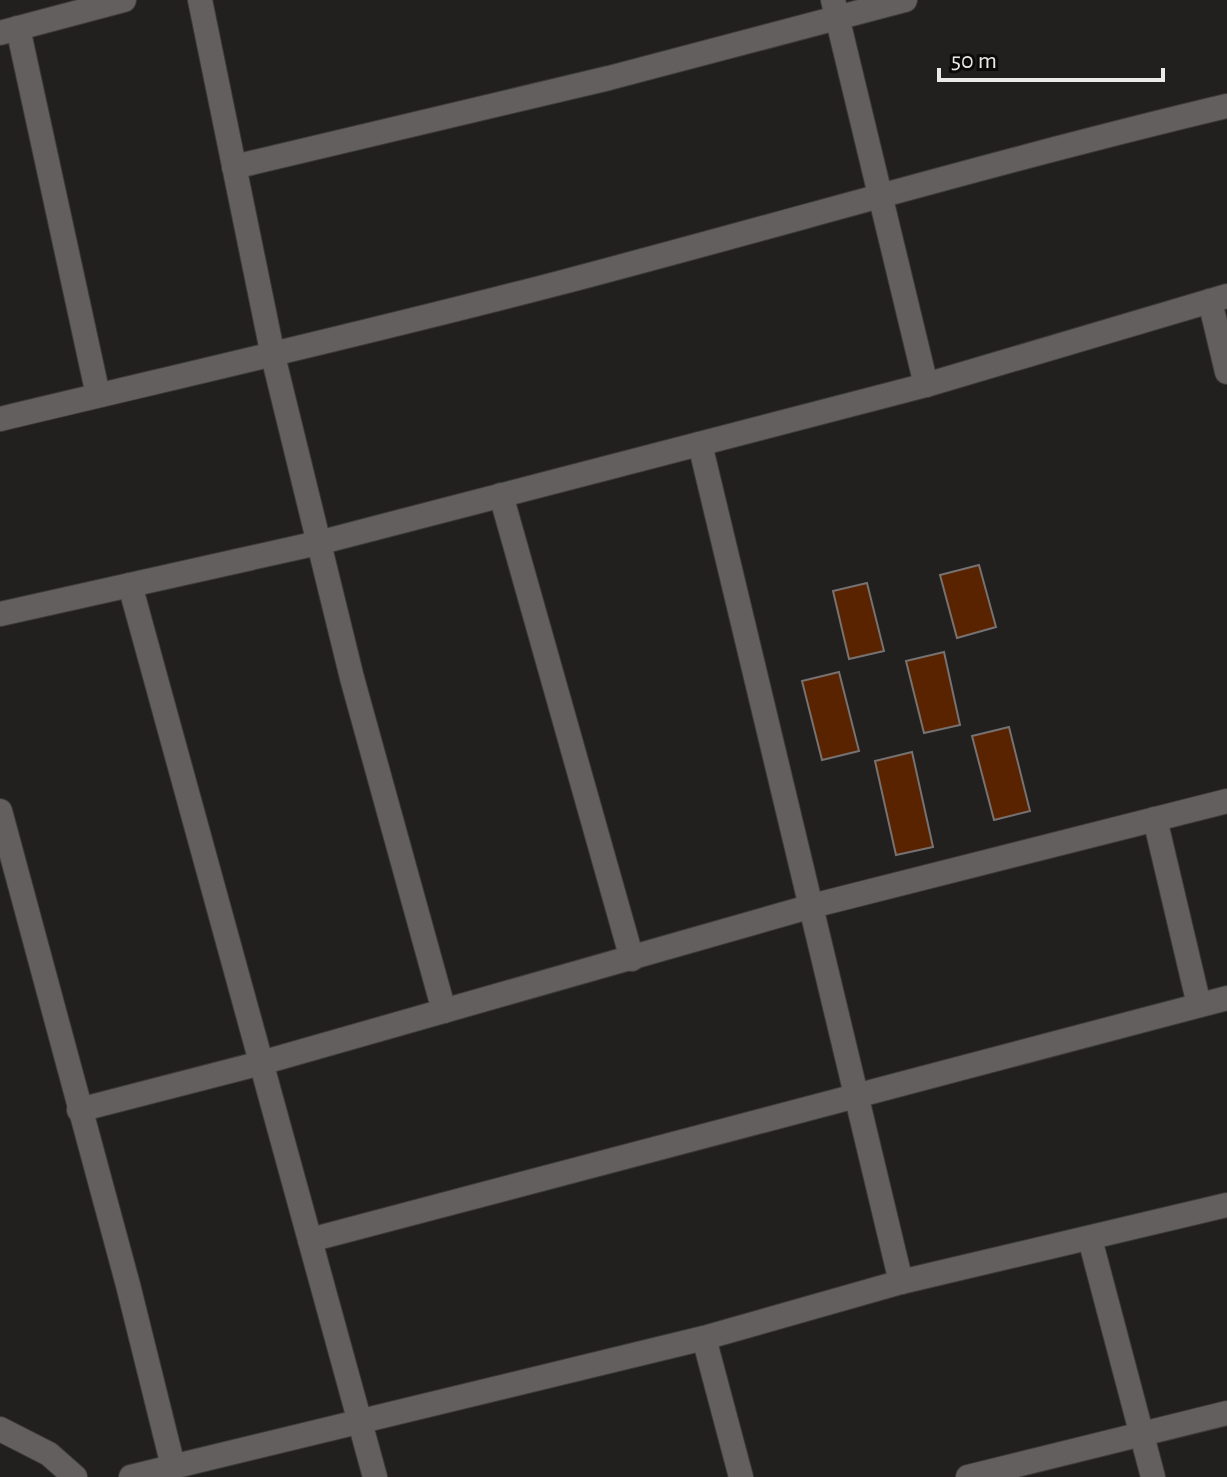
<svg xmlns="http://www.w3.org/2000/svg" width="1227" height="1477" viewBox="0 0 1227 1477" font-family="'Alegreya Sans',sans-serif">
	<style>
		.building { fill: #5a2300; stroke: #767271; stroke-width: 2 }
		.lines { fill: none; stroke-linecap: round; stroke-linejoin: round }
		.minor-casing { stroke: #3d3b3a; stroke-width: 26 }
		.minor { stroke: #625f5e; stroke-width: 24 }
	</style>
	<rect width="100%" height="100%" fill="#22201f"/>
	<g class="building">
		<path d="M979 565 996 627 957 638 940 575Z"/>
		<path d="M867 583 884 651 849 659 833 591Z"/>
		<path d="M944 652 960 725 924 733 906 661Z"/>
		<path d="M839 672 859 751 822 760 802 681Z"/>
		<path d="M1009 727 1030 811 994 820 972 736Z"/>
		<path d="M912 752 933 847 896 855 875 761Z"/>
	</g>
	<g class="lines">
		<defs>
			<g id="minor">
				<path d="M200 0 273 356 352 678 444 1011"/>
				<path d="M833 0 926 385"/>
				<path d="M18 28 98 395"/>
				<path d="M0 33 124 0"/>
				<path d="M234 167 609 78 905 0"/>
				<path d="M1210 301 1227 372"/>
				<path d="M0 419C188 374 376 331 563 282 784 224 1004 159 1227 106"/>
				<path d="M700 444 901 1282"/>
				<path d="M501 495 632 959"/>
				<path d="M130 585 375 1477"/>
				<path d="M0 614 318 543 926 385 1227 296"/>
				<path d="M0 811 128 1285 173 1466"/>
				<path d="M1155 819 1199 1005"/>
				<path d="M79 1110 261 1063 812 906 1227 801"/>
				<path d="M1090 1239 1153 1477"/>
				<path d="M310 1240 1227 998"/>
				<path d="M704 1338 741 1477"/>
				<path d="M0 1429 49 1454 75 1477"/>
				<path d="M131 1477 704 1338 901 1282 1227 1205"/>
				<path d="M968 1477 1227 1413"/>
			</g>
		</defs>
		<use href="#minor" class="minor-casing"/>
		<use href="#minor" class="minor"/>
	</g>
	<path d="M939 68v12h224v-12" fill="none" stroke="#eceae9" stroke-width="4"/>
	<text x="951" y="68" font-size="24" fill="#eceae9" stroke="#0b0a09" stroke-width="6" paint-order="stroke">50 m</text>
</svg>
